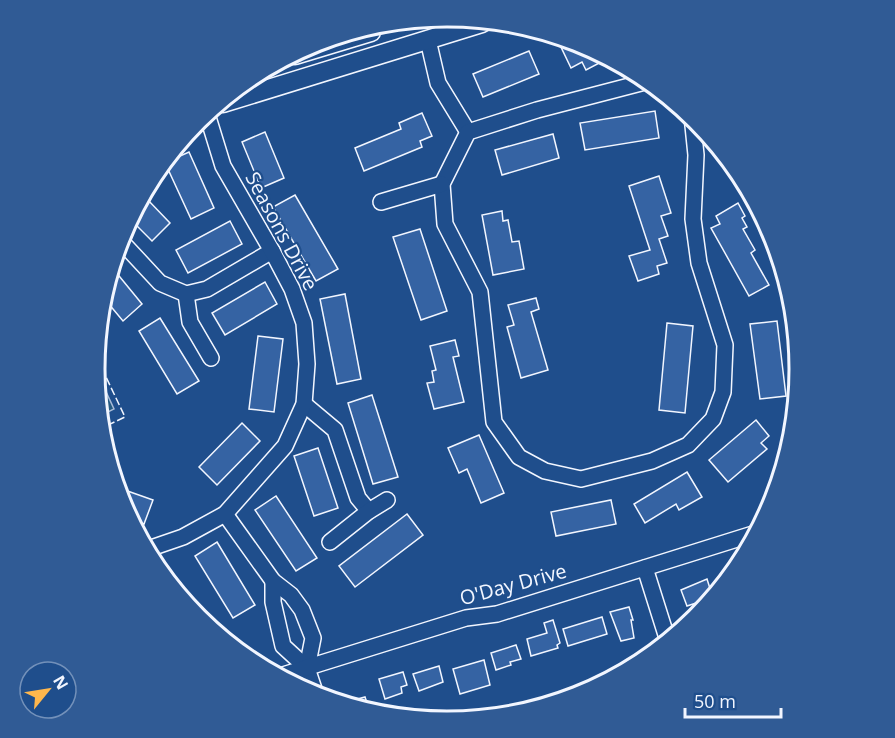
<svg xmlns="http://www.w3.org/2000/svg" width="895" height="738" viewBox="0 0 895 738" font-family="'Open Sans',sans-serif">
	<style>
		.green { fill: #245a82; stroke: #a8bbd7; stroke-width: 1.5 }
		.water { fill: #3b69a3; stroke: #a8bbd7; stroke-width: 1.5 }
		.building { fill: #3563a3; stroke: #f2f6ff; stroke-width: 1.5 }
		.lines { fill: none; stroke-linecap: round; stroke-linejoin: round }
		.minor-casing { stroke: #f2f6ff; stroke-width: 18 }
		.major-casing { stroke: #f2f6ff; stroke-width: 21 }
		.minor { stroke: #1f4e8c; stroke-width: 15 }
		.major { stroke: #1f4e8c; stroke-width: 18 }
		.fence { stroke: #f2f6ff; stroke-width: 1.5; stroke-dasharray: 8 3; stroke-linecap: butt }
		.labels { text-anchor: middle; dominant-baseline: central; stroke-width: 4.5; stroke-linejoin: round; paint-order: stroke }
		.street-label { font-size: 20px; fill: #f2f6ff; stroke: #1f4e8c }
		.rim { fill: none; stroke: #f2f6ff; stroke-width: 3 }
	</style>
	<rect width="100%" height="100%" fill="#1f4e8c"/>
	<path class="green" d="M95 368 114 409 104 414 95 369Z"/>
	<path class="water" d="M171 578 180 582 214 629 198 618Z"/>
	<g class="building">
		<path d="M569 41 583 43 607 59 586 70 582 62 571 68 560 45Z"/>
		<path d="M529 51 539 74 483 97 473 74Z"/>
		<path d="M655 111 659 138 585 150 580 123Z"/>
		<path d="M422 113 432 136 420 141 422 147 364 171 355 148 401 129 399 123Z"/>
		<path d="M265 132 284 178 261 188 242 142Z"/>
		<path d="M553 134 559 158 502 175 495 150Z"/>
		<path d="M189 152 214 208 191 219 167 167 171 160Z"/>
		<path d="M659 176 671 213 661 216 668 236 659 239 667 263 657 266 659 274 638 281 629 256 650 250 629 186Z"/>
		<path d="M295 195 338 269 316 281 273 207Z"/>
		<path d="M146 198 170 223 152 241 131 220Z"/>
		<path d="M738 203 745 216 742 218 747 227 743 229 755 250 751 253 769 285 749 296 711 228 720 224 716 216Z"/>
		<path d="M502 211 503 221 508 220 512 242 519 241 524 269 493 275 482 215Z"/>
		<path d="M230 221 242 244 188 273 176 250Z"/>
		<path d="M420 229 447 311 421 320 393 237Z"/>
		<path d="M115 271 142 304 123 321 108 303Z"/>
		<path d="M265 282 277 304 225 335 212 313Z"/>
		<path d="M345 294 361 379 337 384 320 299Z"/>
		<path d="M536 298 539 309 531 312 548 370 521 378 507 327 514 325 508 305Z"/>
		<path d="M160 318 199 381 177 394 139 331Z"/>
		<path d="M777 321 786 396 760 399 750 324Z"/>
		<path d="M667 323 693 326 685 413 659 410Z"/>
		<path d="M258 336 283 339 274 412 249 409Z"/>
		<path d="M455 340 459 356 453 357 464 402 434 409 427 383 434 382 432 371 436 370 430 346Z"/>
		<path d="M372 395 398 477 373 484 348 403Z"/>
		<path d="M756 420 769 436 761 443 767 449 728 482 709 460Z"/>
		<path d="M242 423 260 441 217 485 199 467Z"/>
		<path d="M479 435 504 493 481 503 467 469 459 473 448 448Z"/>
		<path d="M318 448 338 508 314 516 294 456Z"/>
		<path d="M687 472 702 497 679 510 676 504 645 523 634 504Z"/>
		<path d="M119 488 153 500 144 524 133 520 122 504Z"/>
		<path d="M276 496 317 558 296 571 255 510Z"/>
		<path d="M611 500 616 524 556 536 551 512Z"/>
		<path d="M407 514 423 535 355 587 339 566Z"/>
		<path d="M217 542 255 605 233 618 195 556Z"/>
		<path d="M707 579 712 595 708 602 699 605V602L687 606 681 590Z"/>
		<path d="M629 607 633 620H631L634 638 621 641 610 612Z"/>
		<path d="M602 617 607 634 568 646 563 629Z"/>
		<path d="M553 620 560 643 557 645 558 648 531 656 527 639 547 633 544 623Z"/>
		<path d="M516 645 521 659 510 662 511 665 496 670 491 653Z"/>
		<path d="M484 660 490 685 460 694 453 669Z"/>
		<path d="M439 666 443 682 419 691 413 674Z"/>
		<path d="M403 672 407 685 401 687 402 693 385 699 379 679Z"/>
		<path d="M365 697 368 706 350 702V701Z"/>
	</g>
	<g class="lines">
		<defs>
			<g id="minor">
				<path d="M428 40 438 83 468 132"/>
				<path d="M641 83 537 110 468 132 442 184 445 224 480 292 494 422 519 457 545 471 581 479 652 461 688 445 713 419 723 392 725 345 699 263 693 219 696 155 692 116"/>
				<path d="M381 202 442 184"/>
				<path d="M121 241 160 283 186 294 207 289 272 251"/>
				<path d="M186 294 190 322 211 358"/>
				<path d="M304 404 335 430 358 498 369 511"/>
				<path d="M225 514 273 581 291 595 302 610 313 638 307 668 316 695"/>
				<path d="M330 542 369 511 387 500"/>
				<path d="M151 548 183 537 225 514 285 446 304 404 307 364 304 323 292 289 272 251 223 166 207 114"/>
				<path d="M645 568 667 638"/>
				<path d="M273 581V602L283 646 307 668"/>
				<path d="M283 675 466 618 497 614 753 534"/>
			</g>
			<g id="major">
				<path d="M295 55 371 32"/>
				<path d="M223 103 482 23"/>
			</g>
		</defs>
		<use href="#minor" class="minor-casing"/>
		<use href="#major" class="major-casing"/>
		<use href="#minor" class="minor"/>
		<use href="#major" class="major"/>
		<path class="fence" d="M97 358 125 417 106 426"/>
	</g>
	<g class="labels">
		<g class="street-label">
			<text transform="translate(282 231) rotate(62)">Seasons Drive</text>
			<text transform="translate(513 584) rotate(-15)">O'Day Drive</text>
		</g>
	</g>
	<path d="M0 0H895V738H0ZM105 369a342 342 0 1 1 684 0a342 342 0 1 1-684 0Z" fill="#305b95" fill-rule="evenodd"/>
	<path class="rim" d="M105 369a342 342 0 1 1 684 0a342 342 0 1 1-684 0Z"/>
	<g transform="translate(48 690) rotate(60)"><circle r="28" fill="#1f4e8c" stroke="#7391ba" stroke-width="1.5"/>
	<path d="M0-4.5L10 22L0 15L-10 22Z" fill="#ffb74d"/>
	<text y="-9" font-size="16" font-weight="bold" text-anchor="middle" fill="#f2f6ff">N</text>
	</g>
	<path d="M685 708v9h96v-9" fill="none" stroke="#f2f6ff" stroke-width="3"/>
	<text x="694" y="708" font-size="18" fill="#f2f6ff" stroke="#1f4e8c" stroke-width="4.5" paint-order="stroke">50 m</text>
</svg>
